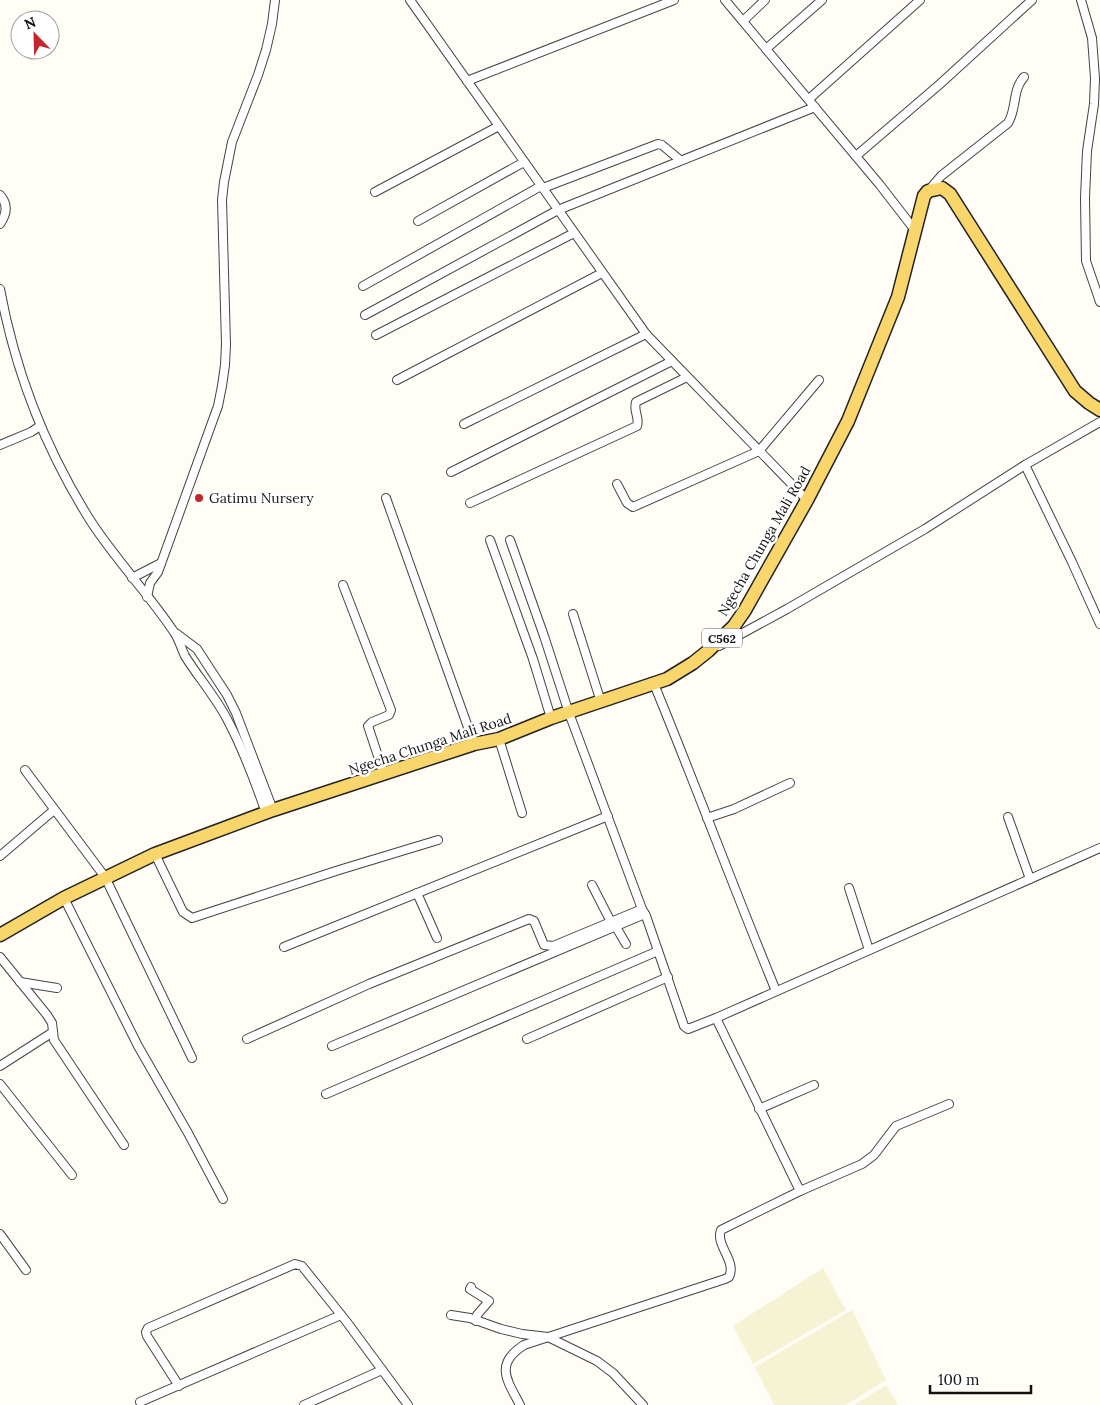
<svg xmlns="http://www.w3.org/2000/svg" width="1100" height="1405" viewBox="0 0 1100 1405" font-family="Lora,serif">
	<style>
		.farmland { fill: #f6f3d4 }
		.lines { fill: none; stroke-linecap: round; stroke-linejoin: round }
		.street-casing { stroke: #444; stroke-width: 10 }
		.primary-casing { stroke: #222; stroke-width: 15 }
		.street { stroke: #fff; stroke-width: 8 }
		.primary { stroke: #f9d66b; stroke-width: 12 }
		.poi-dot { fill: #c4262e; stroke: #fff; stroke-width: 2 }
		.labels { text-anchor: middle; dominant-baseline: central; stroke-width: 5; stroke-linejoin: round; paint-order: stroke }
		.shield { fill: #fff; stroke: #585858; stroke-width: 1 }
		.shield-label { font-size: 12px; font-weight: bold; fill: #111 }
		.poi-label { font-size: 14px; fill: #111; stroke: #fff; text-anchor: start }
		.street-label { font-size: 14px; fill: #111; stroke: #fff }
	</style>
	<rect width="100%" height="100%" fill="#fffdf5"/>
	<g class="farmland">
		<path d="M823 1268 846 1310 753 1364 733 1326Z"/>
		<path d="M852 1310 886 1380 846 1405H774L755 1367Z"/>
		<path d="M886 1385 898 1405H854Z"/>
	</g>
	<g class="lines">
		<defs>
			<g id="street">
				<path d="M410 0 646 334 807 500"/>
				<path d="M725 0 880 185 914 229"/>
				<path d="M1081 0 1092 38 1095 78 1094 104 1087 151 1085 198 1086 261 1100 302"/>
				<path d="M743 21 765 0"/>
				<path d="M766 49 822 0"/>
				<path d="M467 81 674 0"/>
				<path d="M809 99 920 0"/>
				<path d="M856 156 940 84 1032 0"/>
				<path d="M543 188 658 144 662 145 680 160"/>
				<path d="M929 190 941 176 1008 123C1017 109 1012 90 1024 77"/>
				<path d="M375 192 499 126"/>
				<path d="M0 195C8 204 7 214 0 224"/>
				<path d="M418 221 524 162"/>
				<path d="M363 286 541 186"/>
				<path d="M0 289C15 371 46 450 90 520 115 559 148 593 174 632 179 639 181 648 185 656 198 677 215 696 227 719 243 749 255 781 266 813"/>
				<path d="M365 315 558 210 815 107"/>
				<path d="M376 335 574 233"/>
				<path d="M397 380 602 273"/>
				<path d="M464 424 646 334"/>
				<path d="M0 445 31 432 40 426"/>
				<path d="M1025 465 1072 562 1100 624"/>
				<path d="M451 472 672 361"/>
				<path d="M617 484 627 503 633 507 759 451 819 380"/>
				<path d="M386 498 474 744"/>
				<path d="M470 503 637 426C640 418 633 411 636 402L687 377"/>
				<path d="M490 540 533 659 551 718"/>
				<path d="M510 540 544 636 569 713 642 909 646 916 684 1026 688 1029 716 1018 1100 848"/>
				<path d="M132 578 161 563"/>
				<path d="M343 585 391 710 389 715 372 722 368 726 384 774"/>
				<path d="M147 597 150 583 158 572 218 406 222 386 225 365 226 344 222 200 224 182 232 142 258 75 266 50 272 24 275 0"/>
				<path d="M573 614 601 702"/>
				<path d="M177 634 197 649 227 695 236 713 273 810"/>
				<path d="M719 646 787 609 925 529 1025 465 1100 422"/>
				<path d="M654 684C696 786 734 889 776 991"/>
				<path d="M499 739 522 813"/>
				<path d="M25 770 105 877 192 1058"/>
				<path d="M1008 817 1030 879"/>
				<path d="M707 818 734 809 790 783"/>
				<path d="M155 854 183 912 192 918 339 870 438 840"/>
				<path d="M0 856 54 810"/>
				<path d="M592 885 611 922"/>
				<path d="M849 888 869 950"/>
				<path d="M417 893 437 938"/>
				<path d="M64 898 138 1046 188 1133 223 1199"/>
				<path d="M616 927 626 944"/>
				<path d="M284 947 608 816"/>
				<path d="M0 957 47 1015 52 1023 54 1040 124 1145"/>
				<path d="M20 982 57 988"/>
				<path d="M247 1039 369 984 529 919 534 921 544 945 553 946 642 909"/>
				<path d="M527 1039 668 977"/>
				<path d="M332 1046 645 914"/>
				<path d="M0 1066 53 1032"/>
				<path d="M0 1084 72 1175"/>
				<path d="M326 1094 658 951"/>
				<path d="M759 1109 814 1085"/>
				<path d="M800 1191 862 1164 874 1155 896 1126 949 1104"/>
				<path d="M0 1234 26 1270"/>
				<path d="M471 1287 470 1289 489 1301 477 1315 476 1321"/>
				<path d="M451 1315 470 1318 501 1329 522 1334 548 1337 597 1361 613 1373 643 1405"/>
				<path d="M179 1386 147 1336 146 1332 148 1328 295 1264 302 1266 346 1321 408 1405"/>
				<path d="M140 1402 341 1315"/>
				<path d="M304 1405 382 1370"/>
				<path d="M520 1405C507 1380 494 1364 524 1345L725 1279 729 1277C737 1261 715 1245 721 1230L800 1191 716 1018"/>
			</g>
			<path id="primary" d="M0 935 64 898 155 854 273 810 474 744 499 739 551 718 667 679 693 663 708 651 734 626 745 610 807 500 848 421 898 297 924 196 928 191 942 188 950 194 1075 391 1089 403 1100 410"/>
		</defs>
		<use href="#street" class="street-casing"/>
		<use href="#primary" class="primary-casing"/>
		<use href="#street" class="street"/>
		<use href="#primary" class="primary"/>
	</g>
	<circle class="poi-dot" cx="199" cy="498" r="5"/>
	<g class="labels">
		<rect class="shield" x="702" y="628.5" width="40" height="19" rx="4"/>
		<g class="shield-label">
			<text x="722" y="638">C562</text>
		</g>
		<g class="poi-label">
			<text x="209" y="498">Gatimu Nursery</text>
		</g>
		<g class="street-label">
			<text transform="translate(764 541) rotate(-60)">Ngecha Chunga Mali Road</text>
			<text transform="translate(430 744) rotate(-18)">Ngecha Chunga Mali Road</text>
		</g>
	</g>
	<g transform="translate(35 35) rotate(337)"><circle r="24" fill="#ffffff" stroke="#a0a0a0"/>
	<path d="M0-4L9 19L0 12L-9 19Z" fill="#c4262e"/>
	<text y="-8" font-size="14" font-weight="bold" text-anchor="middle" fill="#111111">N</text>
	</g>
	<path d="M930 1385v8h101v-8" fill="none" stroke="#111111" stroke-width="2.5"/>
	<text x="938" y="1385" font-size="15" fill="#111111" stroke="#ffffff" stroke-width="4" paint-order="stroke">100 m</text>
</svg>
